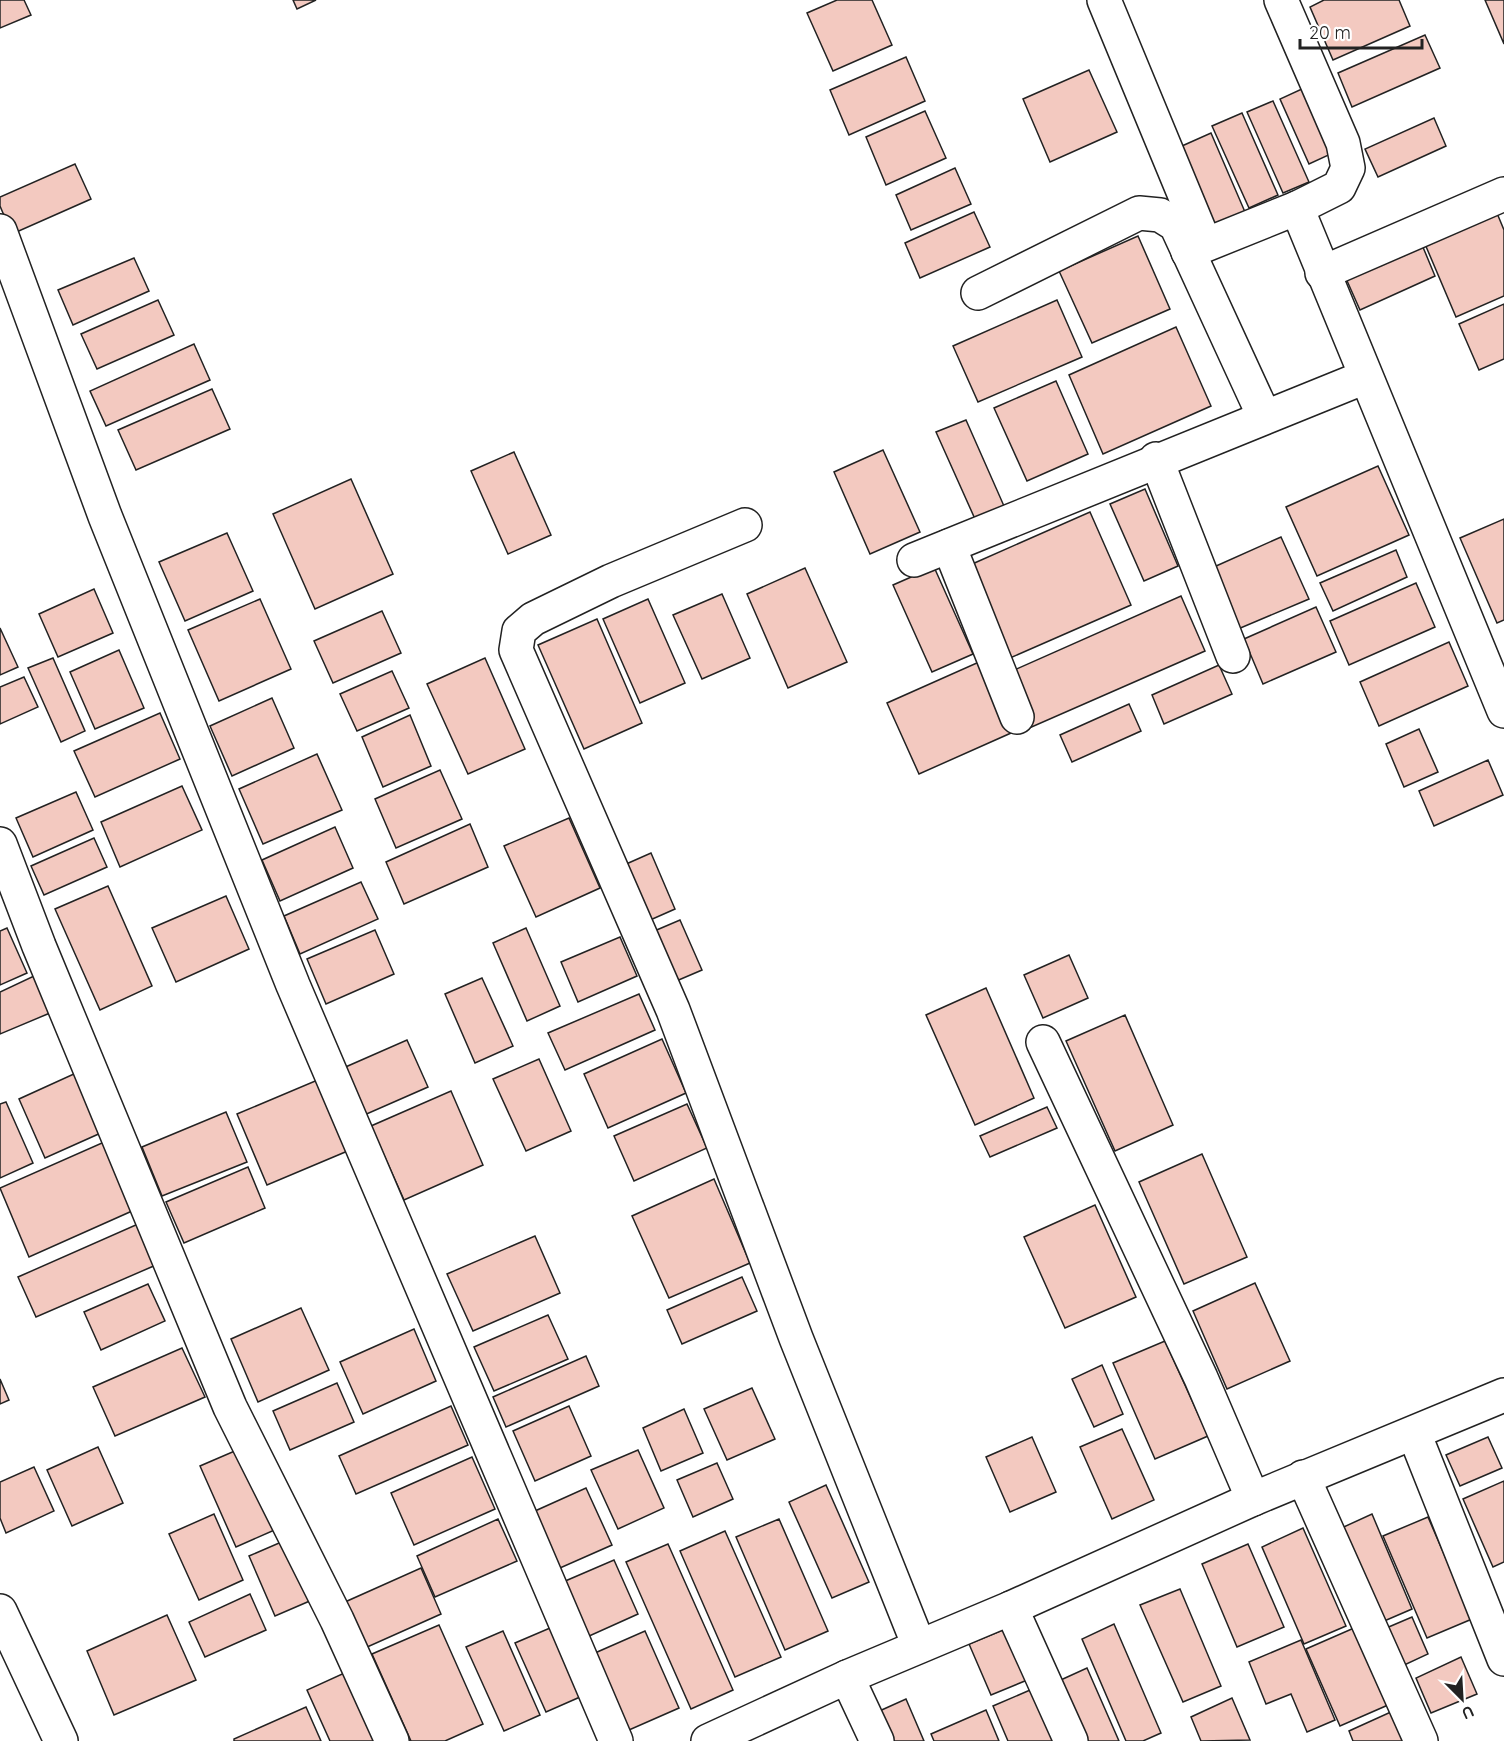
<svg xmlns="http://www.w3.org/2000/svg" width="1504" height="1741" viewBox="0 0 1504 1741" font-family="Quicksand,sans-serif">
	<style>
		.building { fill: #f3c9c0; stroke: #222; stroke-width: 1.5 }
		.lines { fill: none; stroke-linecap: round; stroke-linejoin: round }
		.minor-casing { stroke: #222; stroke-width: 36 }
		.tertiary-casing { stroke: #222; stroke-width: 36 }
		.minor { stroke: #fff; stroke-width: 33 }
		.tertiary { stroke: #fff; stroke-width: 33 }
	</style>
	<rect width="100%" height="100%" fill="#fff"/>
	<g class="building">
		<path d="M0 0H24L31 15 0 28Z"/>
		<path d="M293 0H316L297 9Z"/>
		<path d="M837 0H872L892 45 833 71 807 13Z"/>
		<path d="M1324 0H1399L1410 26 1333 60 1310 7Z"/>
		<path d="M1485 0H1504V44Z"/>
		<path d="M1425 35 1440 68 1352 107 1338 73Z"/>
		<path d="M906 57 925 101 849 135 830 90Z"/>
		<path d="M1089 70 1117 132 1050 162 1023 99Z"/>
		<path d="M1304 88 1333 153 1309 164 1280 99Z"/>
		<path d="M1273 101 1309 182 1283 193 1247 112Z"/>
		<path d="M925 111 946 158 886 185 866 137Z"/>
		<path d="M1242 113 1278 195 1249 208 1212 126Z"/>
		<path d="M1434 118 1446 146 1378 177 1365 149Z"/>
		<path d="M1211 133 1245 212 1207 228 1173 150Z"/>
		<path d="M75 164 91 199 12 234 0 206V197Z"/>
		<path d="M955 168 971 204 911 230 896 195Z"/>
		<path d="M1494 206 1504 230V296L1456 317 1422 237Z"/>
		<path d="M974 212 990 247 920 278 905 243Z"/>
		<path d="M1138 236 1170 309 1092 343 1059 271Z"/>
		<path d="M1420 240 1435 276 1360 310 1344 274Z"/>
		<path d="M134 258 149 291 73 325 58 290Z"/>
		<path d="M158 300 174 335 97 369 81 334Z"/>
		<path d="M1057 300 1082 357 978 402 953 346Z"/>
		<path d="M1504 304V359L1479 370 1459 324Z"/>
		<path d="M1176 327 1211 406 1103 454 1069 375Z"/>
		<path d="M194 344 210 380 106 426 90 391Z"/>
		<path d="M1056 381 1088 454 1027 481 994 408Z"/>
		<path d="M212 389 230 429 136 470 118 430Z"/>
		<path d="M966 420 1004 506 975 519 936 432Z"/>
		<path d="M883 450 920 532 870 554 834 472Z"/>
		<path d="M514 452 551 535 508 554 471 471Z"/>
		<path d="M1378 466 1409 535 1317 576 1286 507Z"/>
		<path d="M351 479 393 574 315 609 273 514Z"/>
		<path d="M1145 489 1178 566 1144 581 1110 504Z"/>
		<path d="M1090 512 1131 605 1010 658 970 565Z"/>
		<path d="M1504 519V620L1497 623 1460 538Z"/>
		<path d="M227 533 253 591 185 621 159 562Z"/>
		<path d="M1281 537 1309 599 1231 632 1205 571Z"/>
		<path d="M1396 550 1407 577 1333 611 1320 583Z"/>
		<path d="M934 567 973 654 932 672 893 585Z"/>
		<path d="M805 568 847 662 788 688 747 594Z"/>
		<path d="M1416 583 1435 627 1349 665 1330 621Z"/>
		<path d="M94 589 113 633 58 657 39 614Z"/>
		<path d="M722 594 750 658 702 679 673 615Z"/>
		<path d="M1181 596 1205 651 1027 729 1003 675Z"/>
		<path d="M260 599 291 669 219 701 188 630Z"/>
		<path d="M648 599 685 683 640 703 603 619Z"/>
		<path d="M1316 607 1336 652 1263 684 1244 639Z"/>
		<path d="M382 611 401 653 333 683 314 641Z"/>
		<path d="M597 619 642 723 584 749 538 645Z"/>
		<path d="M0 628 18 667 0 675Z"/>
		<path d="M1449 642 1468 686 1379 726 1360 682Z"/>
		<path d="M119 650 144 708 95 729 70 672Z"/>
		<path d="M53 658 85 731 61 742 28 668Z"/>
		<path d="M485 658 525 749 468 774 427 684Z"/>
		<path d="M979 662 1011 733 919 774 887 703Z"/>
		<path d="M1219 665 1232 694 1164 724 1152 695Z"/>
		<path d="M392 671 409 708 357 731 340 694Z"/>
		<path d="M24 677 38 707 0 724V687Z"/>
		<path d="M272 698 294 748 232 776 210 726Z"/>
		<path d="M1129 704 1141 731 1072 762 1060 735Z"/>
		<path d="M160 713 180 759 95 797 74 751Z"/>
		<path d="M410 715 431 766 383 787 362 737Z"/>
		<path d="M1419 729 1438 772 1404 787 1386 744Z"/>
		<path d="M317 754 342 810 263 844 239 789Z"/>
		<path d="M1488 760 1503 795 1434 826 1419 791Z"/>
		<path d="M440 770 462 819 396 848 375 799Z"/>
		<path d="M182 786 202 830 120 867 101 822Z"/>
		<path d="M76 792 93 830 33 857 16 818Z"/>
		<path d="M569 818 600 888 536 917 504 846Z"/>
		<path d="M470 824 488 867 404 904 386 862Z"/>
		<path d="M335 827 353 868 280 901 262 860Z"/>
		<path d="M94 838 107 867 44 895 31 866Z"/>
		<path d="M651 853 675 909 648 921 624 865Z"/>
		<path d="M361 882 378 919 300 954 284 916Z"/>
		<path d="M108 886 152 986 100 1010 55 909Z"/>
		<path d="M226 896 249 949 176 982 152 928Z"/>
		<path d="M680 920 702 970 674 982 652 932Z"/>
		<path d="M7 928 27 973 0 985V931Z"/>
		<path d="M526 928 560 1006 527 1021 493 943Z"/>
		<path d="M375 930 394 974 326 1004 307 959Z"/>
		<path d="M620 937 637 976 578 1002 561 962Z"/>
		<path d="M1069 955 1088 998 1043 1018 1024 975Z"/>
		<path d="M34 976 50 1013 0 1034V992Z"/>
		<path d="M482 978 513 1046 475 1063 445 994Z"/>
		<path d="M986 988 1034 1098 975 1125 926 1015Z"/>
		<path d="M639 994 655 1030 565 1070 548 1033Z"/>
		<path d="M1125 1015 1173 1125 1115 1151 1066 1041Z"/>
		<path d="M662 1039 686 1093 608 1128 584 1074Z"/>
		<path d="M407 1040 428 1087 362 1116 341 1069Z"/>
		<path d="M539 1059 571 1131 526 1151 493 1079Z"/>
		<path d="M76 1073 103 1132 45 1158 19 1099Z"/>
		<path d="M320 1079 350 1150 267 1185 237 1114Z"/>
		<path d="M451 1091 483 1165 404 1200 371 1126Z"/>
		<path d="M6 1102 33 1163 0 1178V1104Z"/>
		<path d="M687 1104 707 1148 634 1181 614 1136Z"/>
		<path d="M1047 1107 1057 1128 990 1157 980 1136Z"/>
		<path d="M226 1112 247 1162 162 1196 142 1147Z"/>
		<path d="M111 1139 141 1207 29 1257 0 1188Z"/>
		<path d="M1202 1154 1247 1257 1184 1284 1139 1182Z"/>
		<path d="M248 1167 265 1208 184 1243 166 1202Z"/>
		<path d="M714 1179 750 1263 669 1298 632 1216Z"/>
		<path d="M1095 1205 1136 1297 1065 1328 1024 1237Z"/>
		<path d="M138 1224 156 1265 36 1317 18 1277Z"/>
		<path d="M535 1236 560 1293 473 1331 447 1274Z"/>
		<path d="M742 1277 757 1311 682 1344 667 1310Z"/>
		<path d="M1255 1283 1290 1361 1227 1389 1193 1311Z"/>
		<path d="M148 1284 165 1321 101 1350 84 1312Z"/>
		<path d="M301 1308 329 1370 258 1402 231 1339Z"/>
		<path d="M548 1315 568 1359 494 1391 474 1347Z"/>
		<path d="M414 1329 436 1381 363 1414 340 1362Z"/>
		<path d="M1165 1341 1208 1436 1155 1459 1113 1363Z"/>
		<path d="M182 1348 205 1397 115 1436 93 1387Z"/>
		<path d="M586 1356 599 1386 506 1427 493 1397Z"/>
		<path d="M1102 1365 1123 1414 1094 1427 1072 1379Z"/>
		<path d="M0 1379 9 1400 0 1404Z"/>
		<path d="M337 1383 354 1422 290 1450 273 1411Z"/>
		<path d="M752 1388 775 1439 727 1460 704 1409Z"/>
		<path d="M451 1406 468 1445 356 1494 339 1456Z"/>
		<path d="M569 1406 591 1456 535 1481 513 1431Z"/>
		<path d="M684 1409 703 1453 661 1471 643 1428Z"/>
		<path d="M1122 1429 1154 1500 1112 1519 1080 1447Z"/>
		<path d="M1032 1437 1056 1492 1010 1512 986 1457Z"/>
		<path d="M1488 1437 1502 1468 1460 1486 1446 1455Z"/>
		<path d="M98 1447 123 1503 72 1526 47 1470Z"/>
		<path d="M244 1447 279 1528 236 1547 200 1466Z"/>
		<path d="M638 1450 664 1508 618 1529 591 1470Z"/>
		<path d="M472 1457 495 1509 414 1545 391 1493Z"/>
		<path d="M717 1463 733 1499 693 1517 677 1480Z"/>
		<path d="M34 1467 54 1511 6 1533 0 1518V1482Z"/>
		<path d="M1504 1481V1562L1493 1567 1463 1499Z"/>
		<path d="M826 1485 869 1582 832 1598 789 1502Z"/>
		<path d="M586 1488 612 1545 560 1568 535 1511Z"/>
		<path d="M214 1514 243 1580 199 1600 169 1534Z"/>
		<path d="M1372 1514 1412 1609 1375 1625 1335 1531Z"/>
		<path d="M1428 1517 1472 1619 1427 1638 1383 1536Z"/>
		<path d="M498 1519 517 1561 435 1597 417 1556Z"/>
		<path d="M779 1519 828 1631 785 1650 736 1537Z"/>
		<path d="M1303 1528 1346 1626 1304 1644 1262 1547Z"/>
		<path d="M725 1531 781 1657 735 1677 680 1551Z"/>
		<path d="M286 1540 312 1600 275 1616 249 1556Z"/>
		<path d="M668 1544 733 1690 691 1709 626 1562Z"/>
		<path d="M1248 1544 1284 1627 1237 1647 1202 1564Z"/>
		<path d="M614 1560 638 1614 587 1637 563 1582Z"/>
		<path d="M421 1568 441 1614 365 1648 345 1602Z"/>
		<path d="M1180 1589 1221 1686 1183 1702 1140 1605Z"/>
		<path d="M250 1594 266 1630 205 1657 189 1622Z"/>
		<path d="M167 1615 196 1680 114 1715 87 1651Z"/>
		<path d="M1412 1617 1428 1654 1400 1667 1384 1629Z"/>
		<path d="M1114 1624 1161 1733 1143 1741H1126L1082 1639Z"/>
		<path d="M439 1625 483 1724 445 1741H411L372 1654Z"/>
		<path d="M1015 1625 1037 1676 991 1695 969 1644Z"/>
		<path d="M550 1628 580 1697 546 1712 515 1643Z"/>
		<path d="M1354 1628 1388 1705 1340 1726 1306 1649Z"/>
		<path d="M503 1631 540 1715 504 1731 466 1647Z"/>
		<path d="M645 1631 679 1708 629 1730 595 1653Z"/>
		<path d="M1301 1640 1335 1720 1307 1732 1291 1694 1266 1704 1249 1662Z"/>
		<path d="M1461 1657 1477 1694 1431 1713 1416 1678Z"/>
		<path d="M1087 1668 1119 1741H1077L1052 1684Z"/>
		<path d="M351 1670 382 1741H330L307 1690Z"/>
		<path d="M1037 1687 1061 1741H1008L993 1706Z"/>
		<path d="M1232 1698 1250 1740 1201 1741 1191 1717Z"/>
		<path d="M906 1699 924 1741H887L875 1713Z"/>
		<path d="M306 1707 321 1741H234V1739Z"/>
		<path d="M986 1710 999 1741H934L931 1734Z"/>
		<path d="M1393 1711 1406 1741H1353L1349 1731Z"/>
	</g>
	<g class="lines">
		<defs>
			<g id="minor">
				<path d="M1104 0 1205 244"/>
				<path d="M1297 208 1504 711"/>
				<path d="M0 231 105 516 293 985 616 1741"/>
				<path d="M1188 252 1297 208 1339 187 1348 168 1343 143 1281 0"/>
				<path d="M1322 273 1504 194"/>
				<path d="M978 293 1139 213 1160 215 1176 225 1264 416"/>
				<path d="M1156 459 1233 656"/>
				<path d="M745 525 611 581 533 619 519 631 516 650 673 1010 796 1338 919 1646"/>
				<path d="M949 546 1017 717"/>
				<path d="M914 560 1365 377"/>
				<path d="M0 844 39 946 230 1407 337 1620 392 1741"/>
				<path d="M1043 1042 1201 1378 1253 1499"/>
				<path d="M1414 1433 1504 1659"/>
				<path d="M1303 1477 1421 1741"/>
				<path d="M1011 1608 1071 1741"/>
				<path d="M0 1611 61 1741"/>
				<path d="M847 1677 877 1741"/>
			</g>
			<path id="tertiary" d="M708 1741 847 1677 1011 1608 1253 1499 1504 1395"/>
		</defs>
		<use href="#minor" class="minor-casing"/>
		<use href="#tertiary" class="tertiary-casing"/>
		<use href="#minor" class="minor"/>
		<use href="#tertiary" class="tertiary"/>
	</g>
	<g transform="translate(1462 1699) rotate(156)" stroke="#ffffff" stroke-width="4.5" paint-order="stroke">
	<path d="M0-4.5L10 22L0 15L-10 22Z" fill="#222222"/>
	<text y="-9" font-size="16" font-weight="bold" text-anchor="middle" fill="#222222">U</text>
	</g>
	<path d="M1300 39v9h122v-9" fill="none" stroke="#222222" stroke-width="3"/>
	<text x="1309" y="39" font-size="18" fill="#222222" stroke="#ffffff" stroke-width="4.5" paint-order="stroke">20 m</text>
</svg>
